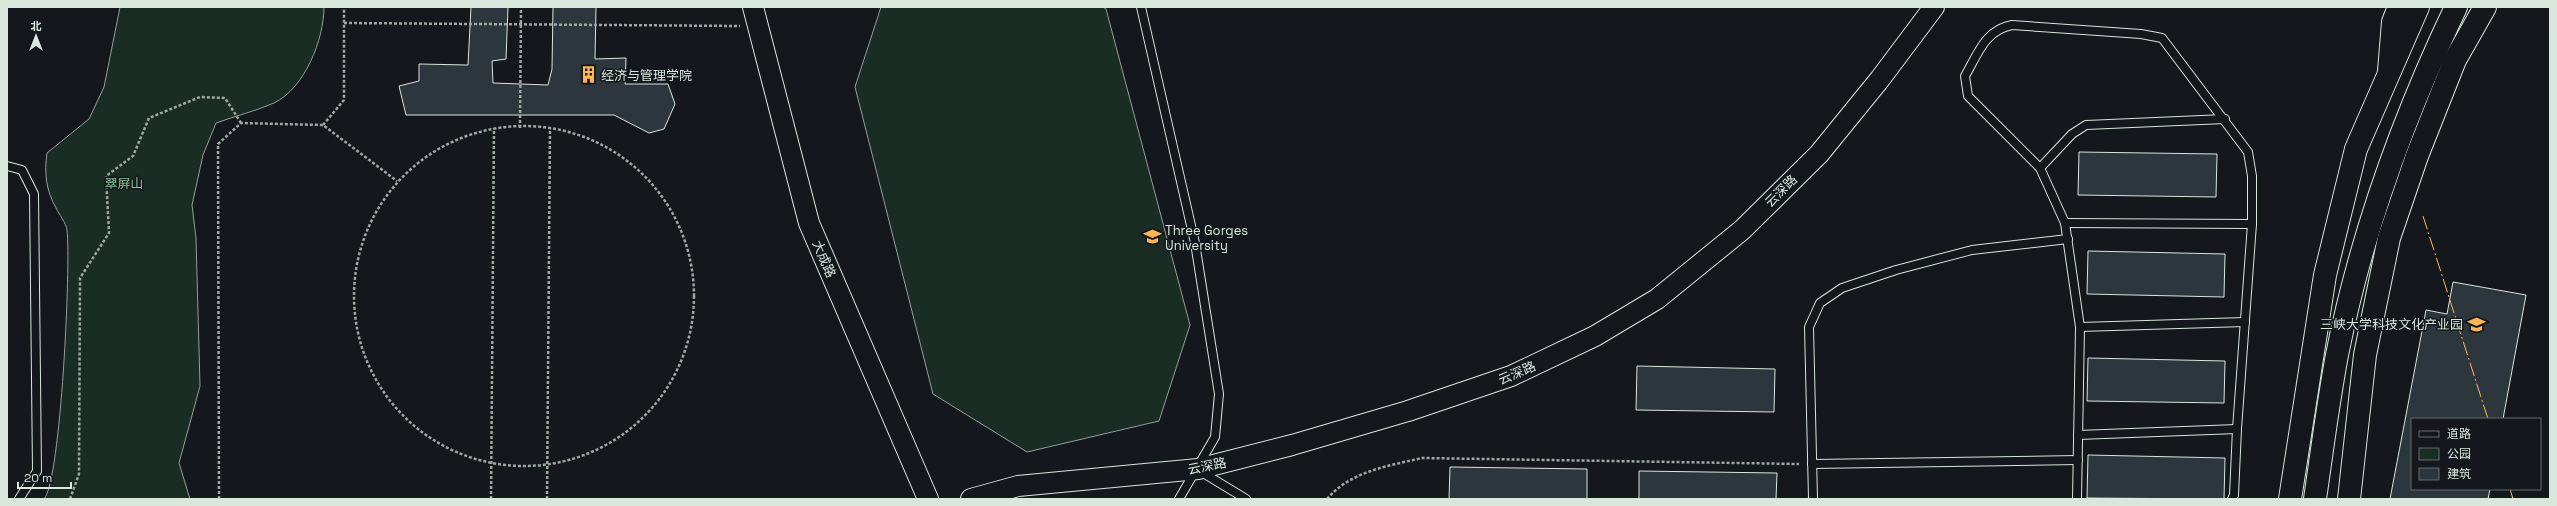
<svg xmlns="http://www.w3.org/2000/svg" width="2557" height="506" viewBox="0 0 2557 506" font-family="'Space Grotesk','Noto Sans SC',sans-serif">
	<style>
		.green { fill: #1a2d24; stroke: #939e99 }
		.building { fill: #2c363c; stroke: #d8e6dc }
		.lines { fill: none; stroke-linecap: round; stroke-linejoin: round }
		.service-casing { stroke: #d8e6dc; stroke-width: 10 }
		.tertiary-casing { stroke: #d8e6dc; stroke-width: 22 }
		.trunk-casing { stroke: #d8e6dc; stroke-width: 24 }
		.motorway-casing { stroke: #d8e6dc; stroke-width: 24 }
		.path { stroke: #9da8a2; stroke-width: 2.5; stroke-dasharray: 3 2; stroke-linecap: butt }
		.service { stroke: #14181c; stroke-width: 8 }
		.tertiary { stroke: #14181c; stroke-width: 20 }
		.trunk { stroke: #14181c; stroke-width: 22 }
		.motorway { stroke: #14181c; stroke-width: 22 }
		.power { stroke: #ffb74d; stroke-width: 1; stroke-dasharray: 14 3 2 3; stroke-linecap: butt }
		.labels { text-anchor: middle; dominant-baseline: central; stroke-width: 3; stroke-linejoin: round; paint-order: stroke }
		.poi-label { font-size: 13px; fill: #d8e6dc; stroke: #14181c; text-anchor: start }
		.park-label { font-size: 13px; fill: #8ac095; stroke: #14181c }
		.street-label { font-size: 13px; fill: #d8e6dc; stroke: #14181c }
	</style>
	<rect width="100%" height="100%" fill="#14181c"/>
	<g class="green">
		<path d="M120 7H324C324 39 305 88 274 103 256 111 235 116 216 123L203 155 192 205 196 238 200 386 179 463 190 499H44C61 480 71 264 67 230 66 223 59 214 56 208 46 190 44 173 47 153L89 119 104 87Z"/>
		<path d="M881 7H1103L1106 9 1190 325 1159 421 1027 452 933 394 855 87Z"/>
	</g>
	<g class="building">
		<path d="M471 7H508L506 59 492 61 493 83 548 85 552 69 553 7H596L595 59 626 58 625 84H668L675 104 664 129 649 133 614 115H406L399 86 419 81V64L468 65Z"/>
		<path d="M2079 152 2217 154 2216 197 2078 195Z"/>
		<path d="M2088 251 2225 254 2224 297 2087 294Z"/>
		<path d="M2453 282 2526 295 2503 419H2412V489H2490L2488 499H2390L2426 310 2447 314Z"/>
		<path d="M2088 358 2225 361 2224 403 2087 401Z"/>
		<path d="M1637 366 1775 369 1774 412 1636 410Z"/>
		<path d="M2088 455 2225 458 2224 499 2087 498Z"/>
		<path d="M1450 467 1587 469V499H1449Z"/>
		<path d="M1639 471 1777 473 1776 499H1639Z"/>
	</g>
	<g class="lines">
		<defs>
			<g id="service">
				<path d="M1141 7 1195 243 1219 394 1215 437 1179 499"/>
				<path d="M7 166 22 170 34 194 37 471 19 499"/>
				<path d="M2040 168 2072 134 2086 125 2225 119"/>
				<path d="M2065 223 2252 224"/>
				<path d="M2080 327 2245 322"/>
				<path d="M2078 435 2237 429"/>
				<path d="M1812 464 2078 460"/>
				<path d="M1200 471 1246 499"/>
				<path d="M1813 499 1809 327 1820 303 1842 288 1896 270 1972 250 2068 239"/>
				<path d="M2077 499 2080 327 2065 223 2040 168 1968 96 1965 76C1978 54 1985 30 2012 25L2141 34 2162 38 2248 152 2252 176V224L2237 429 2234 495 2232 499"/>
			</g>
			<g id="tertiary">
				<path d="M753 7 809 223 928 499"/>
				<path d="M971 499 1018 486 1198 469 1292 445 1408 411 1511 376 1595 336 1657 299 1742 230 1819 154 1880 79 1934 7"/>
			</g>
			<g id="trunk">
				<path d="M2290 499 2325 275 2356 149 2418 7"/>
				<path d="M2315 499C2322 451 2328 403 2337 355 2361 234 2403 118 2456 7"/>
			</g>
			<g id="motorway">
				<path d="M2389 71 2393 22 2399 7"/>
				<path d="M2349 499 2365 355 2389 238 2417 156 2455 60 2485 7"/>
			</g>
		</defs>
		<use href="#service" class="service-casing"/>
		<use href="#tertiary" class="tertiary-casing"/>
		<use href="#trunk" class="trunk-casing"/>
		<use href="#motorway" class="motorway-casing"/>
		<g class="path">
			<path d="M344 23 740 26"/>
			<path d="M323 125 344 100V7"/>
			<circle cx="524" cy="296" r="170"/>
			<path d="M520 128 521 7"/>
			<path d="M70 499 79 474 80 278 109 233 106 176 133 156 149 118 200 97 225 98 241 123"/>
			<path d="M219 499 218 144 241 123 323 125 397 181"/>
			<path d="M491 499 494 128"/>
			<path d="M547 499 550 128"/>
			<path d="M1327 499C1351 471 1388 466 1422 458L1799 464"/>
		</g>
		<use href="#service" class="service"/>
		<use href="#tertiary" class="tertiary"/>
		<use href="#trunk" class="trunk"/>
		<use href="#motorway" class="motorway"/>
		<g class="power">
			<path d="M2423 216 2488 419"/>
			<path d="M2510 489 2513 499"/>
		</g>
	</g>
	<defs>
		<symbol id="building-bare" viewBox="-9 -9 18 18"><path d="M-4-6H4V6H1V3H-1V6H-4ZM-2.5-4.3h1.7v1.8h-1.7ZM.8-4.3h1.7v1.8H.8ZM-2.5-1h1.7V.8h-1.7ZM.8-1h1.7V.8H.8Z" fill="#ffb74d" stroke="#14181c" stroke-width="2.5" paint-order="stroke"/></symbol>
		<symbol id="university-bare" viewBox="-9 -9 18 18"><path d="M0-5L7-2L0 1L-7-2ZM-4 1L0 2.5L4 1V4Q0 6-4 4Z" fill="#ffb74d" stroke="#14181c" stroke-width="2.5" paint-order="stroke"/></symbol>
		<symbol id="school-bare" viewBox="-9 -9 18 18"><path d="M0-5L7-2L0 1L-7-2ZM-4 1L0 2.5L4 1V4Q0 6-4 4Z" fill="#ffb74d" stroke="#14181c" stroke-width="2.5" paint-order="stroke"/></symbol>
	</defs>
	<g fill-rule="evenodd">
		<use href="#building-bare" x="576" y="62" width="25" height="25"/>
		<use href="#university-bare" x="1140" y="224" width="25" height="25"/>
		<use href="#school-bare" x="2464" y="312" width="25" height="25"/>
	</g>
	<g class="labels">
		<g class="poi-label">
			<text x="601" y="75">经济与管理学院</text>
			<text x="1165" y="230">Three Gorges<tspan x="1165" dy="15">University</tspan></text>
			<text x="2463" y="324" text-anchor="end">三峡大学科技文化产业园</text>
		</g>
		<g class="park-label">
			<text x="124" y="183">翠屏山</text>
		</g>
		<g class="street-label">
			<text transform="translate(1781 191) rotate(-45)">云深路</text>
			<text transform="translate(824 259) rotate(67)">大成路</text>
			<text transform="translate(1517 373) rotate(-23)">云深路</text>
			<text transform="translate(1207 466) rotate(-11)">云深路</text>
		</g>
	</g>
	<rect width="2557" height="506" fill="none" stroke="#d8e6dc" stroke-width="16"/>
	<rect x="2411" y="418" width="130" height="72" fill="#14181c" stroke="#626a69"/>
	<rect x="2419" y="431" width="20" height="6" fill="#14181c" stroke="#626a69"/>
	<text x="2447" y="438" font-size="12" fill="#d8e6dc">道路</text>
	<rect x="2419" y="448" width="20" height="12" fill="#1a2d24" stroke="#626a69"/>
	<text x="2447" y="458" font-size="12" fill="#d8e6dc">公园</text>
	<rect x="2419" y="468" width="20" height="12" fill="#2c363c" stroke="#626a69"/>
	<text x="2447" y="478" font-size="12" fill="#d8e6dc">建筑</text>
	<g transform="translate(36 36)" stroke="#14181c" stroke-width="3" paint-order="stroke">
	<path d="M0-3L7 15L0 10L-7 15Z" fill="#d8e6dc"/>
	<text y="-6" font-size="11" font-weight="bold" text-anchor="middle" fill="#d8e6dc">北</text>
	</g>
	<path d="M18 482v6h53v-6" fill="none" stroke="#d8e6dc" stroke-width="2"/>
	<text x="24" y="482" font-size="12" fill="#d8e6dc" stroke="#14181c" stroke-width="3" paint-order="stroke">20 m</text>
</svg>
